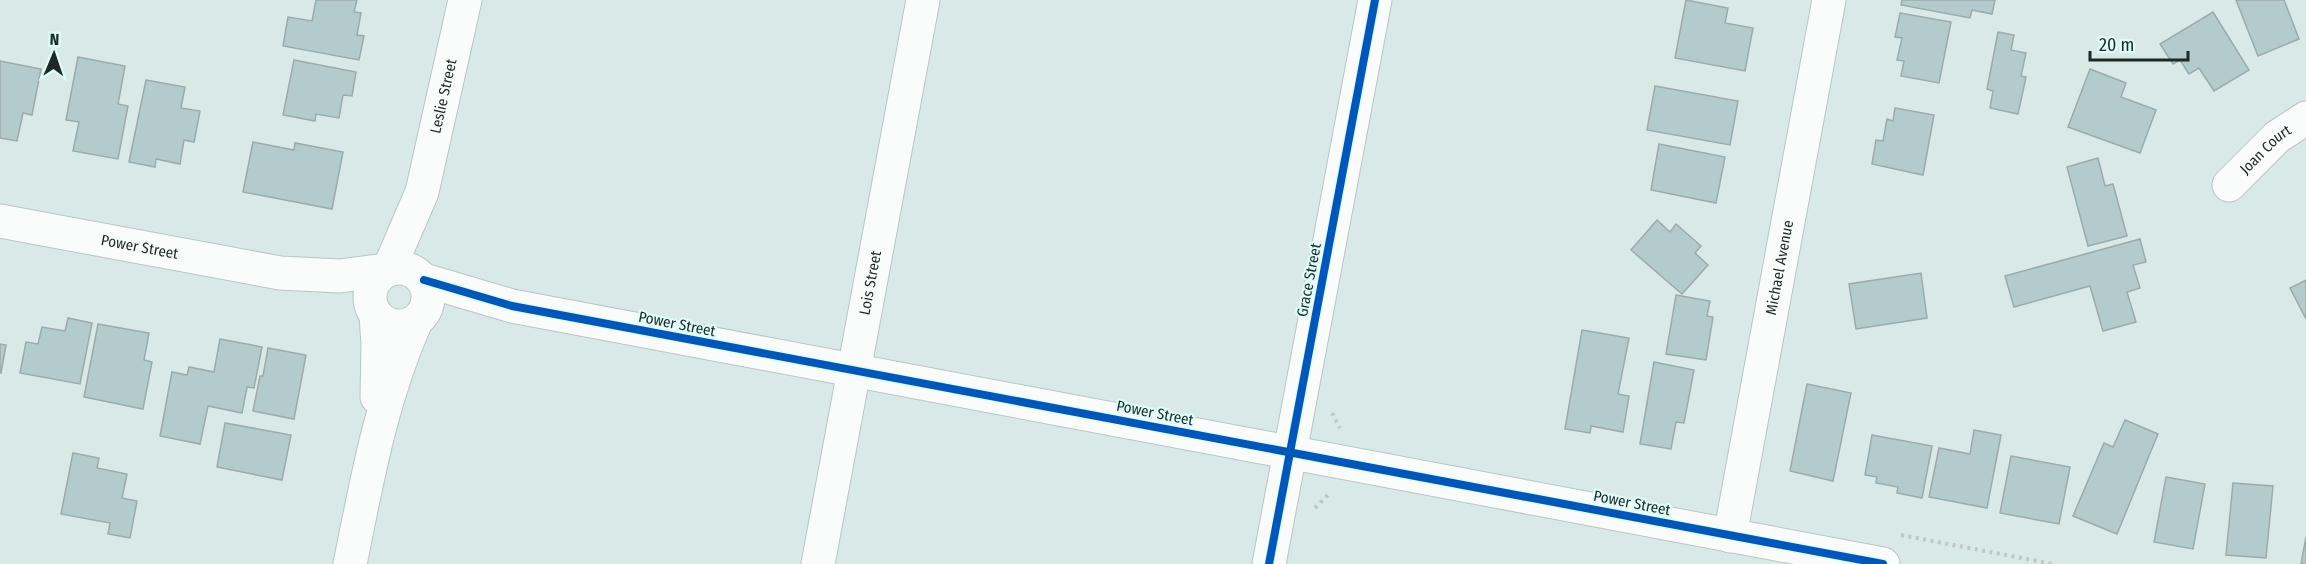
<svg xmlns="http://www.w3.org/2000/svg" width="2306" height="564" viewBox="0 0 2306 564" font-family="'Fira Sans Condensed',sans-serif">
	<style>
		.building { fill: #b4cbcd; stroke: #9daaaa; stroke-width: 1.5 }
		.lines { fill: none; stroke-linecap: round; stroke-linejoin: round }
		.minor-casing { stroke: #b8c6c5; stroke-width: 35 }
		.path { stroke: #c0c6c5; stroke-width: 4; stroke-dasharray: 3 4.5; stroke-linecap: butt }
		.minor { stroke: #f9fcfb; stroke-width: 33 }
		.cycleway-casing { stroke: #defdfa; stroke-width: 11 }
		.cycleway { stroke: #0057b8; stroke-width: 8 }
		.labels { text-anchor: middle; dominant-baseline: central; stroke-width: 4.5; stroke-linejoin: round; paint-order: stroke }
		.street-label { font-size: 15px; fill: #1d2827; stroke: #defdfa }
	</style>
	<rect width="100%" height="100%" fill="#d8e9e7"/>
	<g class="building">
		<path d="M316 0H357L354 12 361 13 357 35 364 36 359 60 283 46 288 17 312 21Z"/>
		<path d="M1686 0 1728 8 1725 23 1753 28 1745 71 1675 58Z"/>
		<path d="M1902 0H1995L1992 14 1972 10 1970 18 1901 5Z"/>
		<path d="M2236 0H2284L2299 39 2258 56Z"/>
		<path d="M2213 12 2249 70 2214 91 2199 68 2189 74 2180 60 2173 64 2160 44Z"/>
		<path d="M1900 13 1951 22 1939 83 1901 76 1904 61 1897 60 1902 38 1895 37Z"/>
		<path d="M1998 32 2014 35 2011 50 2026 53 2021 76 2026 77 2018 114 1990 108 1993 91 1987 89Z"/>
		<path d="M78 57 125 66 118 104 128 106 118 159 73 151 79 122 66 120Z"/>
		<path d="M294 60 356 72 352 96 343 95 339 118 316 114 315 121 283 115Z"/>
		<path d="M0 61 41 69 32 115 23 113 17 141 0 138Z"/>
		<path d="M2090 69 2126 83 2121 97 2156 110 2140 153 2068 127Z"/>
		<path d="M146 80 185 87 181 108 200 111 194 142 184 140 180 164 156 159 155 167 129 162Z"/>
		<path d="M1655 86 1738 101 1730 145 1647 130Z"/>
		<path d="M1895 108 1934 115 1923 175 1872 164 1876 140 1883 141 1887 119 1893 121Z"/>
		<path d="M253 142 294 150 295 143 343 152 332 209 243 192Z"/>
		<path d="M1659 144 1725 157 1716 203 1651 190Z"/>
		<path d="M2098 158 2105 186 2113 184 2127 236 2088 246 2067 167Z"/>
		<path d="M1657 220 1670 232 1676 224 1701 246 1695 253 1708 265 1682 294 1631 250Z"/>
		<path d="M2140 239 2146 262 2133 265 2140 288 2127 292 2136 322 2103 331 2090 286 2014 307 2005 276Z"/>
		<path d="M1921 273 1927 318 1856 329 1849 284Z"/>
		<path d="M2306 280V319L2290 288Z"/>
		<path d="M1676 295 1710 301 1707 316 1713 317 1706 360 1666 354Z"/>
		<path d="M68 318 92 323 80 384 20 373 26 342 38 344 42 327 65 331Z"/>
		<path d="M98 324 149 333 144 360 152 362 143 409 84 397Z"/>
		<path d="M1582 330 1629 338 1618 394 1629 396 1623 432 1591 426 1590 433 1565 429Z"/>
		<path d="M220 339 262 347 254 388 247 387 242 413 208 406 200 444 160 436 172 372 187 375 189 367 214 372Z"/>
		<path d="M0 344 6 345 1 373H0Z"/>
		<path d="M268 348 306 355 294 419 253 411 260 376H263Z"/>
		<path d="M1654 362 1694 370 1684 423 1676 422 1671 449 1640 444Z"/>
		<path d="M1807 384 1851 393 1833 481 1790 471Z"/>
		<path d="M2125 420 2158 434 2117 534 2073 516 2104 443 2113 447Z"/>
		<path d="M225 423 291 435 282 480 217 467Z"/>
		<path d="M1974 430 2001 435 1987 508 1929 497 1939 448 1970 454Z"/>
		<path d="M1872 435 1932 446 1922 498 1897 493 1898 487 1876 483 1877 477 1865 475Z"/>
		<path d="M73 453 99 458 97 468 127 474 122 498 137 501 130 538 108 534 110 523 61 514Z"/>
		<path d="M2011 456 2070 467 2059 524 2000 513Z"/>
		<path d="M2166 477 2205 484 2193 549 2154 542Z"/>
		<path d="M2233 483 2273 486 2266 558 2226 555Z"/>
		<path d="M2306 537V564H2301Z"/>
	</g>
	<g class="lines">
		<defs>
			<g id="minor">
				<path id="s1" d="M2229 185 2277 137 2306 118"/>
				<path id="s2" d="M0 221 280 273 340 276 386 270"/>
				<circle cx="399" cy="297" r="29"/>
				<path id="s3" d="M389 269 422 192 465 0"/>
				<path d="M424 280 512 306 1883 564"/>
				<path d="M376 315 378 344 377 397"/>
				<path id="s4" d="M1730 536 1829 0"/>
				<path d="M350 564C367 480 381 400 416 321"/>
				<path id="s5" d="M818 564 923 0"/>
				<path d="M1269 564 1375 0"/>
			</g>
		</defs>
		<use href="#minor" class="minor-casing"/>
		<g class="path">
			<path d="M1332 413 1340 428"/>
			<path d="M1315 508 1329 494"/>
			<path d="M1901 535 2053 564"/>
		</g>
		<use href="#minor" class="minor"/>
		<defs>
			<g id="cycleway">
				<path d="M424 280 512 306 1883 564"/>
				<path d="M1269 564 1375 0"/>
			</g>
		</defs>
		<use href="#cycleway" class="cycleway-casing"/>
		<use href="#cycleway" class="cycleway"/>
	</g>
	<g class="labels">
		<g class="street-label">
			<text stroke="none"><textPath href="#s3" startOffset="182">Leslie Street</textPath></text>
			<text stroke="none"><textPath href="#s1" startOffset="51">Joan Court</textPath></text>
			<text stroke="none"><textPath href="#s2" startOffset="142">Power Street</textPath></text>
			<text stroke="none"><textPath href="#s4" startOffset="273">Michael Avenue</textPath></text>
			<text transform="translate(1309 280) rotate(-79)">Grace Street</text>
			<text stroke="none"><textPath href="#s5" startOffset="286">Lois Street</textPath></text>
			<text transform="translate(677 324) rotate(11)">Power Street</text>
			<text transform="translate(1155 413) rotate(11)">Power Street</text>
			<text transform="translate(1632 503) rotate(11)">Power Street</text>
		</g>
	</g>
	<g transform="translate(54 54) rotate(2)" stroke="#defdfa" stroke-width="4.5" paint-order="stroke">
	<path d="M0-4.5L10 22L0 15L-10 22Z" fill="#1d2827"/>
	<text y="-9" font-size="16" font-weight="bold" text-anchor="middle" fill="#1d2827">N</text>
	</g>
	<path d="M2090 51v9h98v-9" fill="none" stroke="#1d2827" stroke-width="3"/>
	<text x="2099" y="51" font-size="18" fill="#1d2827" stroke="#defdfa" stroke-width="4.5" paint-order="stroke">20 m</text>
</svg>
